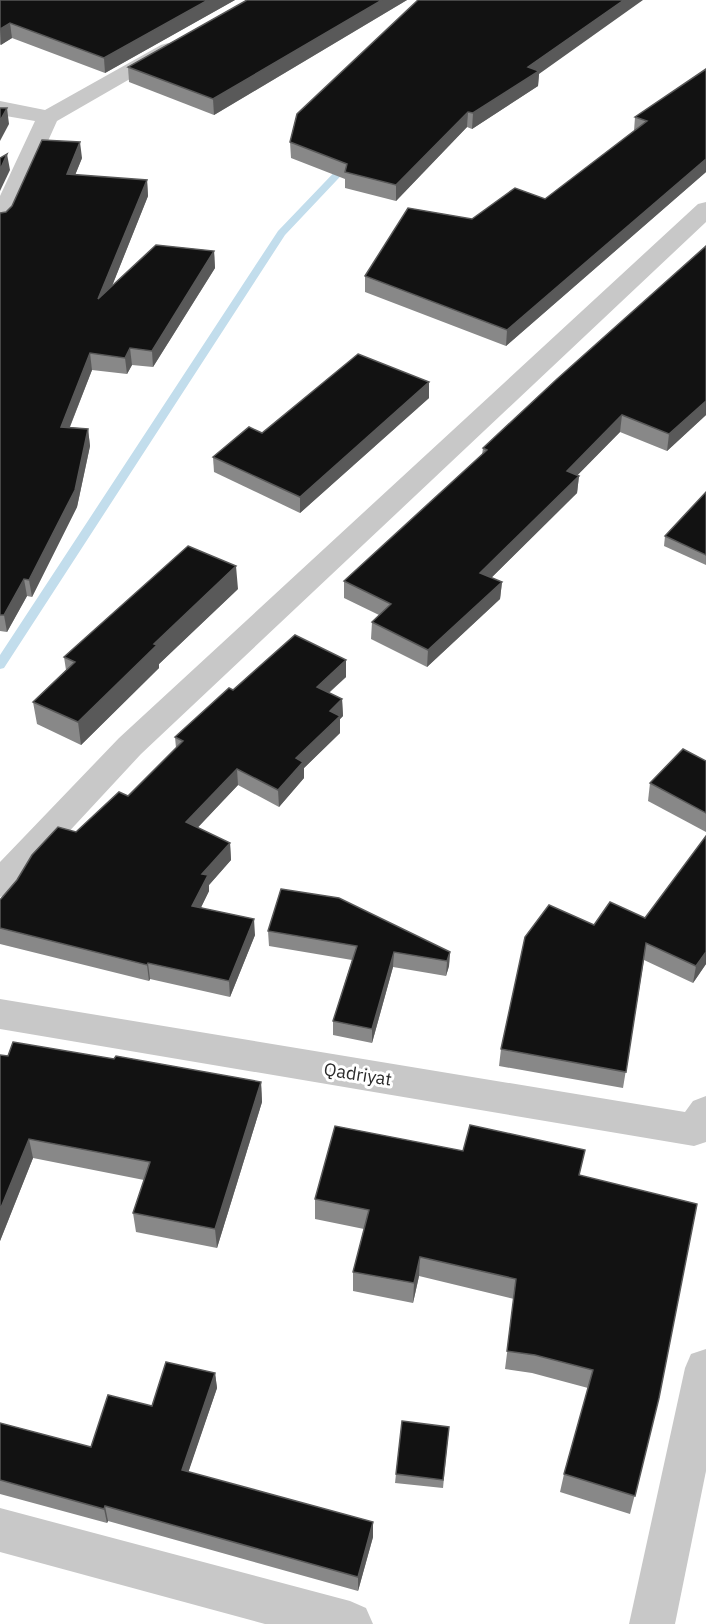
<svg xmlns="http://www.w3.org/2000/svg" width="706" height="1624" viewBox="0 0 706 1624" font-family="'IBM Plex Sans',sans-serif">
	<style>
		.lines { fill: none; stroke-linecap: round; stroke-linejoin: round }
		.stream { fill: #c2ddec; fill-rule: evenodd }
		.minor { fill: #c8c8c8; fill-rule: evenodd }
		.wall { fill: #888 }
		.shaded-wall { fill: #595959 }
		.building { fill: #121212; stroke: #595959; stroke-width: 1.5 }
		.labels { text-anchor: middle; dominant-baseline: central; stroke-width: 6; stroke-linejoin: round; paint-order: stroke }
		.street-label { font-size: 18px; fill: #2b2b2b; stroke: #fff }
	</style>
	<rect width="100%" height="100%" fill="#fff"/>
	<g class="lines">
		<path class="stream" d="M345 161 353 163 285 235 4 668 0 669V655L278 231Z"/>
		<g class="minor">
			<path d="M168 43 175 45 178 49 175 53 57 121 12 221 8 226 0 228V196L35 121 0 115V101L45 110 161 45Z"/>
			<path d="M706 202V222L141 754 12 893 0 897V862L119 738 698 204Z"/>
			<path d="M0 999 685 1112 693 1101 706 1096V1142L694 1146 0 1029Z"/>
			<path d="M706 1349V1471L675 1624H629L685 1368 691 1354Z"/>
			<path d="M0 1508 350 1601 366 1608 373 1624H265L0 1552Z"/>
		</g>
	</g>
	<g class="wall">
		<path d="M0 0H235L105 73 12 38 0 45Z"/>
		<path d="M247 0H407L214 115 129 82 128 67Z"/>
		<path d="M706 69V172L506 346 365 292V276L472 219 545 199 634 131 635 117Z"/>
		<path d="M539 74 538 86 472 129 467 127 396 201 345 188V179L291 158 290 142Z"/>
		<path d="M82 158 75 175 147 180 148 196 112 286 214 251 215 268 153 367 132 365 127 374 92 370 70 427 88 429 90 446 77 507 32 597 27 596 7 632 0 631V213L6 212Z"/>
		<path d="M706 246V415L667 451 620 432 577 475 579 476 577 493 491 578 502 582 500 599 427 667 371 639 372 622 379 615 344 598V581L482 455 483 448Z"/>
		<path d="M429 382V398L300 513 214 472 213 457 262 433Z"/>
		<path d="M706 492V565L664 546 665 536Z"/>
		<path d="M238 589 159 664V668L81 745 37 724 33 702 66 670 64 657Z"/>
		<path d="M346 660V677L329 693 342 699 343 716 340 719V733L304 768V778L279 807 238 785 197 828 230 843 231 860 209 885V891L201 907 255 935 230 997 150 979 149 981 0 944V900L76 832 128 796 176 748 175 737 233 690Z"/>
		<path d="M706 761V832L648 801 650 783Z"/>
		<path d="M706 836V964L693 983 644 960 623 1088 499 1066 501 1049 594 925 645 918Z"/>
		<path d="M268 931 450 952 449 966 446 976 393 967 372 1043 333 1035V1021L352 960 269 946Z"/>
		<path d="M0 1055 8 1056 114 1059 261 1082 262 1102 217 1248 136 1232 133 1213 144 1180 33 1158 0 1241Z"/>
		<path d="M580 1175 659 1398 630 1514 560 1492 564 1474 588 1388 532 1373 505 1369 514 1299 419 1276 413 1303 353 1291V1272L364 1229 315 1219V1199Z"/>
		<path d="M215 1373 217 1388 188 1472 373 1537 358 1591 108 1521 107 1523 0 1494V1423L91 1447 152 1406Z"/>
		<path d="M449 1427 443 1488 395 1483 396 1474Z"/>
	</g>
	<g class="shaded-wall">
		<path d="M208 0H235L105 73 104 58Z"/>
		<path d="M382 0H407L214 115 213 99Z"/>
		<path d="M624 0H643L539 74 538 86 472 129 473 113 528 67Z"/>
		<path d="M10 23 12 38 1 45 0 29Z"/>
		<path d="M7 108 9 124 0 141V121Z"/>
		<path d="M468 112 467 127 396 201V185Z"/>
		<path d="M80 142 82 158 69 190 67 174Z"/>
		<path d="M7 154 10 170 0 191V170Z"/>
		<path d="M706 159V172L506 346 507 330Z"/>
		<path d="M147 180 148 196 100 316 98 299Z"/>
		<path d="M214 251 215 268 153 367 152 351Z"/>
		<path d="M130 348 132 365 127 374 125 358Z"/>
		<path d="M90 353 92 370 63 444 61 427Z"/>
		<path d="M429 382V398L300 513V497Z"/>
		<path d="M706 401V415L667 451 669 434Z"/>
		<path d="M622 415 620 432 565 488 567 471Z"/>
		<path d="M88 429 90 446 77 507 32 597 29 580Z"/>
		<path d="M579 476 577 493 479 590 480 573Z"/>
		<path d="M236 566 238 589 159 664V668L81 745 78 722 154 644Z"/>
		<path d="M24 579 27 596 7 632 4 615Z"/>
		<path d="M502 582 500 599 427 667 428 650Z"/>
		<path d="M346 660V677L317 703V687Z"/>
		<path d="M342 699 343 716 340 719V733L304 768V778L279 807 278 790 296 758 330 711Z"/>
		<path d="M237 769 238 785 187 839 186 822Z"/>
		<path d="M230 843 231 860 209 885V891L194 922 192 906 202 874Z"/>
		<path d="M254 919 255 935 230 997 229 981Z"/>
		<path d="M394 952 393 967 372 1043V1029Z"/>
		<path d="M450 952 449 966 446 976 447 961Z"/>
		<path d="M706 952V964L693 983 696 966Z"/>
		<path d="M148 963 150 979 149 981 147 965Z"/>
		<path d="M261 1082 262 1102 217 1248 215 1229Z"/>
		<path d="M29 1139 33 1158 0 1241V1210Z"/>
		<path d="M420 1257 419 1276 413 1303 414 1283Z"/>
		<path d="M215 1373 217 1388 184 1485 182 1470Z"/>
		<path d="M105 1506 108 1521 107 1523 104 1509Z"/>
		<path d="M373 1522V1537L358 1591V1577Z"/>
	</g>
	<g class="building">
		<path d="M0 0H208L104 58 10 23 0 29Z"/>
		<path d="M247 0H382L213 99 128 67Z"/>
		<path d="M418 0H624L528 67 539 71 473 113 468 112 396 185 345 172 347 164 290 142 297 114Z"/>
		<path d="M706 69V159L507 330 365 276 408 208 472 219 515 188 545 199 647 121 635 117Z"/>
		<path d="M0 108H7L0 121Z"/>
		<path d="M42 140 80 142 67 174 147 180 98 299 156 245 214 251 152 351 130 348 125 358 90 353 61 427 88 429 75 490 29 580 24 579 4 615H0V213L6 212 12 206Z"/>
		<path d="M7 154 0 170V158Z"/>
		<path d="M706 246V401L669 434 622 415 567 471 579 476 480 573 502 582 428 650 372 622 391 604 344 581 487 450 483 448 557 379Z"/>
		<path d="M358 354 429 382 300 497 213 457 249 427 262 433Z"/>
		<path d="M706 492V555L665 536Z"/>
		<path d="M188 546 236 566 154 644 157 645 78 722 33 702 75 662 64 657Z"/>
		<path d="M295 635 346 660 317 687 342 699 330 711 340 716 296 758 303 762 278 790 237 769 186 822 230 843 202 874 208 875 192 906 254 919 229 981 148 963 147 965 0 928V900L17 880 32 855 58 827 76 832 119 792 128 796 183 741 175 737 229 688 233 690Z"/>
		<path d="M683 749 706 761V813L650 783Z"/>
		<path d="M706 836V952L696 966 646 943 626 1072 501 1049 525 937 549 905 594 925 610 902 645 918Z"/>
		<path d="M281 889 339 898 450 952 447 961 394 952 372 1029 333 1021 357 946 268 931Z"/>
		<path d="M13 1042 114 1059 116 1056 261 1082 215 1229 133 1213 150 1162 29 1139 0 1210V1055L8 1056Z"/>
		<path d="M470 1125 585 1150 579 1175 697 1204 659 1398 635 1496 564 1474 593 1370 535 1355 507 1351 516 1279 420 1257 414 1283 353 1272 369 1210 315 1199 335 1126 463 1151Z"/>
		<path d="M166 1362 215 1373 182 1470 373 1522 358 1577 105 1506 104 1509 0 1480V1423L91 1447 108 1395 152 1406Z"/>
		<path d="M402 1421 449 1427 443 1480 396 1474Z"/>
	</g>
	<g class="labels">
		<g class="street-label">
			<text transform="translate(358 1074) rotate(9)">Qadriyat</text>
		</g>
	</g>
</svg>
